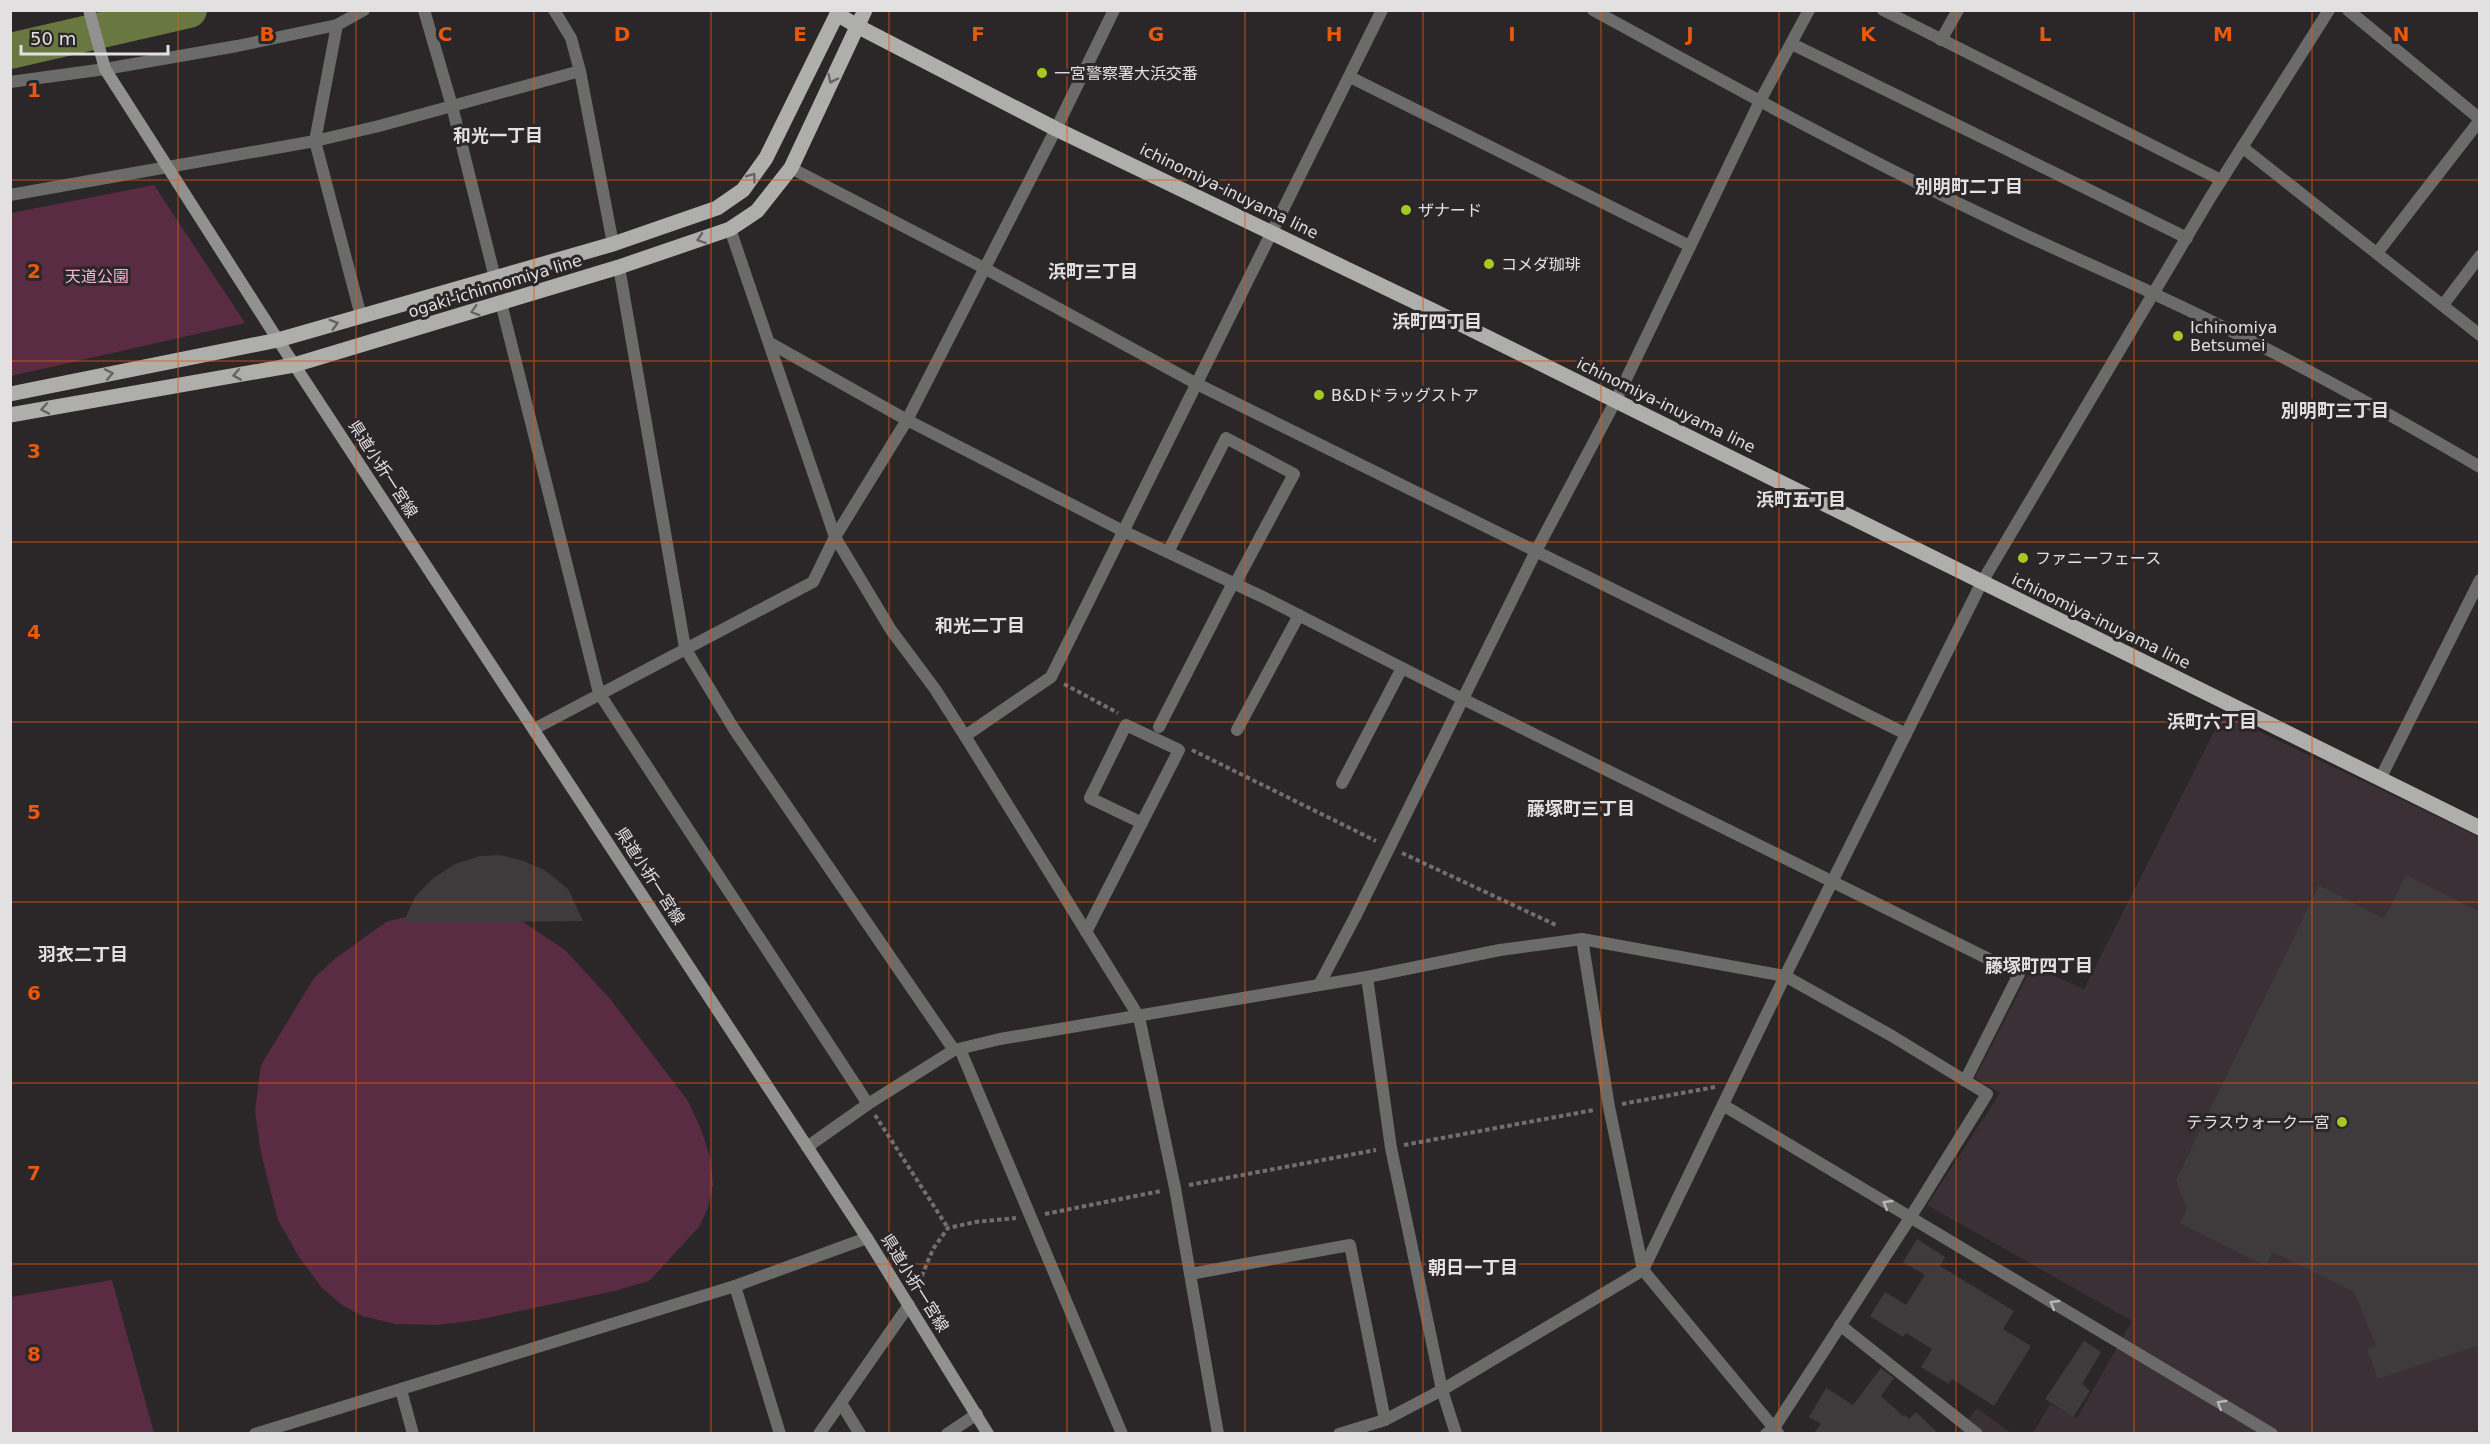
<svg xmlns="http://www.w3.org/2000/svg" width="2490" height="1444" viewBox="0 0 2490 1444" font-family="'DejaVu Sans','Noto Sans JP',sans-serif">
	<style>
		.built { fill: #3a3035 }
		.green { fill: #5a2c43 }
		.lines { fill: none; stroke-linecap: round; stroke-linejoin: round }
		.river { stroke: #697840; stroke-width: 36 }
		.building { fill: #3f3a3c }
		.path { stroke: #726e70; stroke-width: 4; stroke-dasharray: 4.5 3; stroke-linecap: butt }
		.street { stroke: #6b6c6a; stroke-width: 12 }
		.secondary { stroke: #91928f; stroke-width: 12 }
		.primary { stroke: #aeafab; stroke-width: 15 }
		.oneway { stroke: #666463 }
		.oneway2 { stroke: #b9b7b8 }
		.grid { fill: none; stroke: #e8590c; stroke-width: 1.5; stroke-opacity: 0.55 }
		.poi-dot { fill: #a6c821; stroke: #2b2628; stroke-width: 2 }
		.labels { text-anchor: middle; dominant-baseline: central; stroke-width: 6; stroke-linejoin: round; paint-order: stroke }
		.poi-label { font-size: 16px; fill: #e3e0e2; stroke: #2b2628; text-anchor: start }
		.street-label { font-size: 16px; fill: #e3e0e2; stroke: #2b2628 }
		.park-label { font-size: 16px; fill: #f5b1d1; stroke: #2b2628 }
		.neighbourhood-label { font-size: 18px; font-weight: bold; fill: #e3e0e2; stroke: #2b2628 }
		.grid-label { font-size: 20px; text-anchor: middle; font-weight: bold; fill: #e8590c; stroke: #2b2628; stroke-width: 6; stroke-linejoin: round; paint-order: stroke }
	</style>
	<rect width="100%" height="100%" fill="#2b2628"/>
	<g class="built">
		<path d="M2223 714 2479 837V1430L2467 1434 2033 1433 2050 1404 2077 1418 2132 1321 1927 1205 2000 1093 1975 1078 2032 966 2084 989Z"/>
		<path d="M1977 1408 2011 1433 1957 1434Z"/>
	</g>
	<g class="green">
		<path d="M154 185 245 323 11 376V213Z"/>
		<path d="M418 914 514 916 565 950 611 1000 688 1101 701 1129 710 1157 713 1184 708 1208 699 1227 649 1281 614 1291 477 1320 438 1325 396 1324 362 1316 342 1305 322 1288 299 1257 278 1220 261 1153 255 1111 261 1065 314 978 336 958 386 922Z"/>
		<path d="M112 1280 154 1433H11V1297Z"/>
	</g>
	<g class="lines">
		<path class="river" d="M10 51 189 10"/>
	</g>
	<g class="building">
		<path d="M500 855 524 861 546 871 568 889 583 921 403 923 415 897 432 879 455 864 480 856Z"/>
		<path d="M2406 875 2480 912V1345L2378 1379 2367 1349 2376 1346 2354 1292 2272 1252 2266 1266 2180 1223 2187 1210 2176 1180 2319 885 2384 919Z"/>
		<path d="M1917 1239 1945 1257 1940 1266 2014 1311 2003 1329 2031 1346 1994 1406 1952 1379 1949 1384 1921 1367 1932 1349 1906 1333 1903 1337 1870 1316 1885 1292 1906 1305 1925 1275 1903 1262Z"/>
		<path d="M2084 1341 2101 1352 2082 1384 2090 1391 2073 1417 2045 1399Z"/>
		<path d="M1881 1368 1894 1378 1881 1396 1903 1416 1905 1415 1909 1419 1916 1412 1939 1434H1813L1821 1424 1809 1417 1826 1388 1853 1405Z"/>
	</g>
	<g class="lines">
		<g class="path">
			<path d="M1064 684 1118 713"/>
			<path d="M1192 750 1376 841"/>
			<path d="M1402 853 1558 926"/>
			<path d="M1622 1104 1715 1087"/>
			<path d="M875 1115 948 1228"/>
			<path d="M1404 1145 1594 1110"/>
			<path d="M1189 1185 1376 1150"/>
			<path d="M1045 1214 1161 1191"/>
			<path d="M916 1290 933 1249 948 1228 975 1222 1016 1218"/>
		</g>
		<g class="street">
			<path d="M424 10 452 106 495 278"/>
			<path d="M554 10 571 38 580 71 613 244"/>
			<path d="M1593 10C1728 84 1863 159 2002 224 2051 248 2102 269 2152 293 2265 345 2373 404 2480 467"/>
			<path d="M1883 10 2221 180"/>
			<path d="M2348 10 2480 119"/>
			<path d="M337 25 315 141 361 316"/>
			<path d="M1941 40 1958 10"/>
			<path d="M1792 44 2187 238"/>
			<path d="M1350 77 1690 246"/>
			<path d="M10 82 105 69 237 46 337 25 364 10"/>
			<path d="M2242 147 2480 335"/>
			<path d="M791 168 984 268 1197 384 1906 734"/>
			<path d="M10 195 315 141 379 126 580 71"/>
			<path d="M730 229 835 537 891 630 935 689 965 736 1139 1017 1175 1188 1218 1434"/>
			<path d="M2377 253 2480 120"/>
			<path d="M619 267 685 648 734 729 954 1050"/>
			<path d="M501 303 599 693 868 1104"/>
			<path d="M2443 305 2480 256"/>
			<path d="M770 343 907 420 1125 532 1265 598 1463 699 2019 974 1965 1081"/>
			<path d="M1168 552 1226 438 1294 474 1235 584"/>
			<path d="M1159 727 1233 583"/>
			<path d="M534 729 813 582 835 537 907 420 1056 129 1114 10"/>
			<path d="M1237 730 1299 615"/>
			<path d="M965 736 1051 677 1382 10"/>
			<path d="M2380 779 2480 580"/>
			<path d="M1342 783 1402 668"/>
			<path d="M1086 932 1179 750 1126 725 1090 798 1142 823"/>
			<path d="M1582 939 1609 1107 1643 1270 1778 1433"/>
			<path d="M1367 977 1391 1148 1442 1390 1456 1434"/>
			<path d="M1319 985 1355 917 1535 553 1616 400 1760 101 1809 10"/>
			<path d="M960 1049 1122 1434"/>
			<path d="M1723 1105 2272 1434"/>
			<path d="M807 1147 868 1104 954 1050 1000 1039 1367 977 1500 950 1582 939 1785 976 1892 1036 1987 1094 1910 1218 1774 1428 1766 1434"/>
			<path d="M1190 1274 1350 1245 1385 1420"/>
			<path d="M735 1286 780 1434"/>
			<path d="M1840 1325 1977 1434"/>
			<path d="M401 1390 413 1434"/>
			<path d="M841 1403 860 1434"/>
			<path d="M255 1434 735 1286 867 1238"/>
			<path d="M819 1434 909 1305"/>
			<path d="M947 1434 977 1414"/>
			<path d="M1339 1434 1385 1420 1442 1390 1643 1270 1785 976 1982 582 2210 198 2329 10"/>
		</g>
		<path class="secondary" d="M89 10 105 69 278 340 867 1238 988 1434"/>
		<g class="primary">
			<path d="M837 14 857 26 1056 129 1434 311 2480 828"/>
			<path d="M10 394 278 340 613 244 717 208 743 190 766 158 839 10"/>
			<path d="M10 415 294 365 619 267 730 229 757 211 791 168 865 10"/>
		</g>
	</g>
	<defs><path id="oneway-chevron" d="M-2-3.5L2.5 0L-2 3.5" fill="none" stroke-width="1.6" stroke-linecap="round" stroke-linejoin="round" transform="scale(1.5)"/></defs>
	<g class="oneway">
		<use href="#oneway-chevron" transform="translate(832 79) rotate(115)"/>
		<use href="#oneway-chevron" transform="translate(752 177) rotate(-54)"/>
		<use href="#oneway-chevron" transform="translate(701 239) rotate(161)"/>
		<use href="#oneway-chevron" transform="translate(475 311) rotate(163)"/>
		<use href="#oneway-chevron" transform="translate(334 324) rotate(-16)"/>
		<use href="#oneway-chevron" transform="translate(109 374) rotate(-11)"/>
		<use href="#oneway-chevron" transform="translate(237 375) rotate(170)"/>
		<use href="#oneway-chevron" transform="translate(45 409) rotate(170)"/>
	</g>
	<g class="oneway2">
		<use href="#oneway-chevron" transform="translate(1887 1204) rotate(-149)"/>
		<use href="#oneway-chevron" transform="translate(2054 1304) rotate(-149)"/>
		<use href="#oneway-chevron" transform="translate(2221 1404) rotate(-149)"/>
	</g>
	<path class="grid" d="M178 10V1434M356 10V1434M534 10V1434M711 10V1434M889 10V1434M1067 10V1434M1245 10V1434M1423 10V1434M1601 10V1434M1779 10V1434M1956 10V1434M2134 10V1434M2312 10V1434M10 180H2480M10 361H2480M10 542H2480M10 722H2480M10 902H2480M10 1083H2480M10 1264H2480"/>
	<g class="poi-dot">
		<circle cx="1042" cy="73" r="6"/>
		<circle cx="1406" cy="210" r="6"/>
		<circle cx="1489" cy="264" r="6"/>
		<circle cx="2178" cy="336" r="6"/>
		<circle cx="1319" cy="395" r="6"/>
		<circle cx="2023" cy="558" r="6"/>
		<circle cx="2342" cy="1122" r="6"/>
	</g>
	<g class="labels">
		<g class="poi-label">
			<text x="1054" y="73">一宮警察署大浜交番</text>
			<text x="1418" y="210">ザナード</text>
			<text x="1501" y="264">コメダ珈琲</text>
			<text x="2190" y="327">Ichinomiya<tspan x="2190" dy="18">Betsumei</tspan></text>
			<text x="1331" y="395">B&amp;Dドラッグストア</text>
			<text x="2035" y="558">ファニーフェース</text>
			<text x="2330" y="1122" text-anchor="end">テラスウォーク一宮</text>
		</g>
		<g class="street-label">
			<text transform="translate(1229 191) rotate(26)">ichinomiya-inuyama line</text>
			<text transform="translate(495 286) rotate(-17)">ogaki-ichinnomiya line</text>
			<text transform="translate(1666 405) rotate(26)">ichinomiya-inuyama line</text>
			<text transform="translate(383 469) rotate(57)">県道小折一宮線</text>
			<text transform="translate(2101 621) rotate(26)">ichinomiya-inuyama line</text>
			<text transform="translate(650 876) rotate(57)">県道小折一宮線</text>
			<text transform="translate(915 1283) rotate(58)">県道小折一宮線</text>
		</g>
		<g class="park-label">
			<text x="97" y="276">天道公園</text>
		</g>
		<g class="neighbourhood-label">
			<text x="498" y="135">和光一丁目</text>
			<text x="1969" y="186">別明町二丁目</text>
			<text x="1093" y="271">浜町三丁目</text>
			<text x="1437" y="321">浜町四丁目</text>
			<text x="2335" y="410">別明町三丁目</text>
			<text x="1801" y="499">浜町五丁目</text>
			<text x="980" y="625">和光二丁目</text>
			<text x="2212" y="721">浜町六丁目</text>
			<text x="1581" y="808">藤塚町三丁目</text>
			<text x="83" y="954">羽衣二丁目</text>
			<text x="2039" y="965">藤塚町四丁目</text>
			<text x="1473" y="1267">朝日一丁目</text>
		</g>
	</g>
	<g class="grid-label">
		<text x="267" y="41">B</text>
		<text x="445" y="41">C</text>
		<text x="622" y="41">D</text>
		<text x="800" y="41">E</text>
		<text x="978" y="41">F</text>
		<text x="1156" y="41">G</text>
		<text x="1334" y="41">H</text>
		<text x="1512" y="41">I</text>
		<text x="1690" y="41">J</text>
		<text x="1868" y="41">K</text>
		<text x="2045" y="41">L</text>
		<text x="2223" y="41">M</text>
		<text x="2401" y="41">N</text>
		<text x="34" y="97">1</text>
		<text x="34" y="278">2</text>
		<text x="34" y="458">3</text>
		<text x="34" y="639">4</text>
		<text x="34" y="819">5</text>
		<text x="34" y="1000">6</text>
		<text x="34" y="1180">7</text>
		<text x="34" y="1361">8</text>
	</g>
	<rect width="2490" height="1444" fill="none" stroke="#e3e0e2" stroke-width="24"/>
	<path d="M21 45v9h147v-9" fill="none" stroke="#e3e0e2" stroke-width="3"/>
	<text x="30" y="45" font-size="18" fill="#e3e0e2" stroke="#2b2628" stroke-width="4.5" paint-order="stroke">50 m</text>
</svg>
